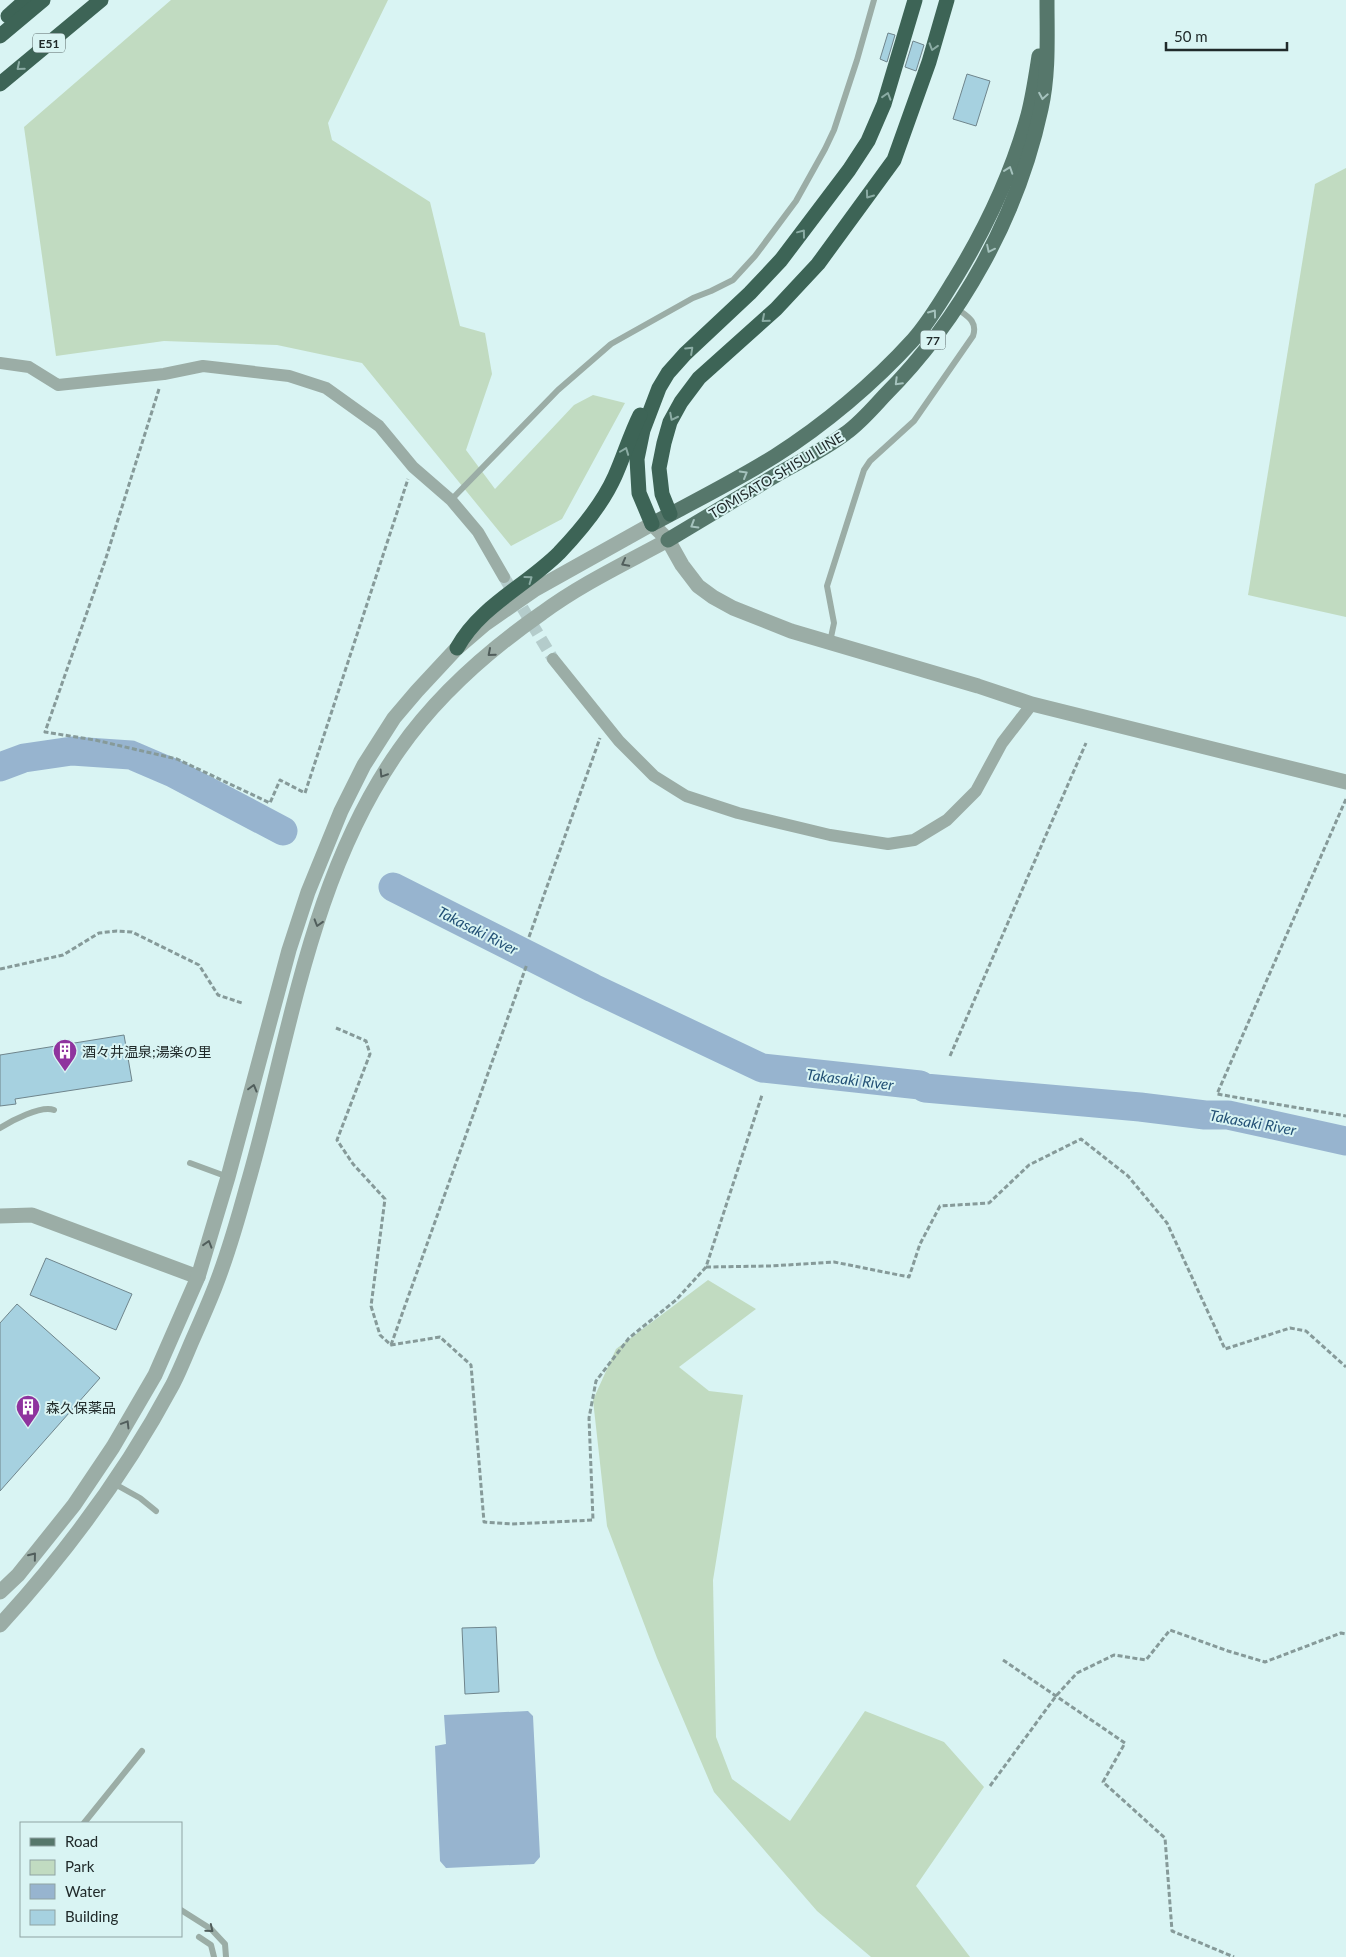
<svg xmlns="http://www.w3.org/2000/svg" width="1346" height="1957" viewBox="0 0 1346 1957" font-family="Lato,'Noto Sans JP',sans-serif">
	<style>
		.green { fill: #c1dbc1 }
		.water { fill: #97b4cf }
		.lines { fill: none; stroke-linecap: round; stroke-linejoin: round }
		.river { stroke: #97b4cf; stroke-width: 29 }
		.building { fill: #a6d1e0; stroke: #6f858c }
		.minor-tunnel { stroke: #b4cccb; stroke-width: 12; stroke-dasharray: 12 6; stroke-linecap: butt }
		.path { stroke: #869a99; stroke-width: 3; stroke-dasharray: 5 2.5; stroke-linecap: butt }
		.service { stroke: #9bada6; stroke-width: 6 }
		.minor { stroke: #9bada6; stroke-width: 12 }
		.tertiary { stroke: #9bada6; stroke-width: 15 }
		.primary { stroke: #56776b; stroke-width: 15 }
		.motorway { stroke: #3d6456; stroke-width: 15 }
		.oneway { stroke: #8baca4 }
		.oneway2 { stroke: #a5c2bd }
		.oneway3 { stroke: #515e5c }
		.labels { text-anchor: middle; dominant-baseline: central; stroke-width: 4; stroke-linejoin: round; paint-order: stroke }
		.shield { fill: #d9f4f3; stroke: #586766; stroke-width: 1 }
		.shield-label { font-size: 12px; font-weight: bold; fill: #202a2a }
		.street-label { font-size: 14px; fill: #202a2a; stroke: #d9f4f3 }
		.poi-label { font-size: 14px; fill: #202a2a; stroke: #d9f4f3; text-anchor: start }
		.water-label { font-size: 15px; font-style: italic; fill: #225075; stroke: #d9f4f3 }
	</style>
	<rect width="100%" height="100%" fill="#d9f4f3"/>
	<g class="green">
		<path d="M171 0H388L328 123 332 140 430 202 460 326 485 333 492 374 466 450 495 489 574 405 593 395 625 403 562 519 511 546 362 363 277 345 164 341 56 356 24 127Z"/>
		<path d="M1346 168V617L1248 595 1315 184Z"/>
		<path d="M708 1280 756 1309 679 1367 709 1391 743 1395 713 1580 716 1737 732 1779 790 1821 865 1711 944 1742 984 1787 916 1886 970 1957H871L817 1911 714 1792 657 1658 607 1526 593 1400 616 1349Z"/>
	</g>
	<path class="water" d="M528 1711 533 1716 540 1857 534 1864 446 1868 440 1861 435 1746 446 1744 444 1715Z"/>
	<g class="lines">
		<g class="river">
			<path d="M0 767 24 758 72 751 131 755 173 773 283 831"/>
			<path d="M393 887 593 988 762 1068 920 1085 925 1088 1140 1107 1205 1115H1228L1346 1141"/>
		</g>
	</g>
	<g class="building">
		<path d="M888 33 895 35 887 62 880 59Z"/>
		<path d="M913 41 924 45 916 71 905 67Z"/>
		<path d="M967 74 990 81 976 126 953 119Z"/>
		<path d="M124 1035 132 1081 15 1099 16 1104 0 1106V1055Z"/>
		<path d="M46 1258 132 1294 116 1330 30 1295Z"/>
		<path d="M17 1304 100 1378 0 1491V1323Z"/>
		<path d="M496 1627 499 1692 465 1694 462 1628Z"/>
	</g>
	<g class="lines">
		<path class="minor-tunnel" d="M504 577 553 659"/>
		<g class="path">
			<path d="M159 389 105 561 45 732 95 740 177 759 270 803 280 780 305 793 408 479"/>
			<path d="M1346 799 1217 1094 1346 1116"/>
			<path d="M529 937 600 738"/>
			<path d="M0 969 63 955 99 933 117 931 132 932 199 965 218 995 242 1003"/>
			<path d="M336 1028 366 1041 370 1054 337 1140 353 1164 385 1199 371 1306 380 1335 391 1345 440 1337 471 1365 484 1522 512 1524 593 1520 589 1418 596 1381 629 1338 676 1300 706 1267 762 1095"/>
			<path d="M950 1056 1086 743"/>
			<path d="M706 1267 771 1266 834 1262 909 1277 920 1244 940 1206 989 1203 1029 1165 1081 1139 1128 1176 1167 1223 1225 1349 1290 1328 1306 1331 1346 1367"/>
			<path d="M391 1345 527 964"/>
			<path d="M1003 1660 1125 1743 1103 1782 1165 1838 1172 1931 1234 1957"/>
			<path d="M990 1786 1056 1696 1077 1673 1114 1655 1146 1660 1170 1630 1228 1651 1265 1662 1341 1633 1346 1634"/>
		</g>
		<g class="service">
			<path d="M451 500 558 390 611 344 693 298 711 291 733 280 755 256 796 201 825 149 834 130 857 60 874 0"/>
			<path d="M830 642 834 623 827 586 864 470 870 461 914 421 973 336C978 321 967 316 956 308"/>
			<path d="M0 1128C11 1121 41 1105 54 1110"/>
			<path d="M190 1163 228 1177"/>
			<path d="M113 1483 140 1498 156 1511"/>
			<path d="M84 1823 142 1751"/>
			<path d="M181 1910 211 1929 225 1944 226 1957"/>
			<path d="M199 1937 211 1945 214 1957"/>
		</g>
		<g class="minor">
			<path d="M0 363 29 367 58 385 164 374 203 366 289 376 326 388 379 426 413 467 451 500 478 532 504 577"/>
			<path d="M553 659 619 741 654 776 686 796 738 813 830 835 888 844 914 840 947 820 976 791 1002 743 1032 704"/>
		</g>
		<g class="tertiary">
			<path d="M0 1216 32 1215 198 1277"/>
			<path d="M0 1592 18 1575 74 1505 113 1447 155 1375 198 1277 228 1177 289 950 308 892 341 811 364 765 394 718 417 691 457 648 485 624 534 590 652 524 668 540 682 565 698 586 713 597 733 608 791 631 978 686 1032 704 1346 782"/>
			<path d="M0 1625C67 1552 126 1472 173 1384 180 1370 186 1355 192 1341 200 1323 208 1305 215 1287 228 1254 238 1219 247 1186 290 1039 309 878 399 750 436 697 489 650 542 613 581 584 626 563 668 540"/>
		</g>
		<g class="primary">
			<path d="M652 524C693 502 735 481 775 456 824 425 874 383 913 340 930 321 943 298 956 277 987 226 1012 173 1028 115 1033 96 1036 75 1039 56"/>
			<path d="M668 540C705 518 741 496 778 474 801 461 825 449 846 433 860 423 872 409 884 396 961 319 1018 216 1041 109 1049 73 1047 37 1047 0"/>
		</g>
		<g class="motorway">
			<path d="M8 16 26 0"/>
			<path d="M0 36 43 0"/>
			<path d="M0 84 101 0"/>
			<path d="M670 514 662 494 659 468 664 443 670 422 681 402 699 378 776 309 818 264 894 160 929 62 947 0"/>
			<path d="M652 524 639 493 637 459 643 430 659 388 668 373 685 354 750 293 781 260 849 170 868 141 884 104 915 0"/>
			<path d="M457 648C480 606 526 586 559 553 580 531 603 503 615 476 624 456 630 435 640 415"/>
		</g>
	</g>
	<defs><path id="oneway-chevron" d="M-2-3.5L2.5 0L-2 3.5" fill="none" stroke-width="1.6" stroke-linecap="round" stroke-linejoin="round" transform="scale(1.25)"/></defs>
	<g class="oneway">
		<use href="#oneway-chevron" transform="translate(933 47) rotate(107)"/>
		<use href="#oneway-chevron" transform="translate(20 67) rotate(140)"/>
		<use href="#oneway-chevron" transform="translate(887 96) rotate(-73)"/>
		<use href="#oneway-chevron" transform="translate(869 195) rotate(126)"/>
		<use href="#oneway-chevron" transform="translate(802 233) rotate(-53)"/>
		<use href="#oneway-chevron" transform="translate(765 319) rotate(139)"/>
		<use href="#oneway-chevron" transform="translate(690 350) rotate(-43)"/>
		<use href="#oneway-chevron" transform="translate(673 417) rotate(117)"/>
		<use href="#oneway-chevron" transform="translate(625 451) rotate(-69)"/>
		<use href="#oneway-chevron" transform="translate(529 579) rotate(-36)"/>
	</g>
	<g class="oneway2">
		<use href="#oneway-chevron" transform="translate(1043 96) rotate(100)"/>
		<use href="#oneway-chevron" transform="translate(1009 170) rotate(-71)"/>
		<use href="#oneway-chevron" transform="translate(990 249) rotate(116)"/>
		<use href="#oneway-chevron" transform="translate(933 313) rotate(-54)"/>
		<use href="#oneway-chevron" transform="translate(898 382) rotate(135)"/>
		<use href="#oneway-chevron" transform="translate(744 474) rotate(-30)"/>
		<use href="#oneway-chevron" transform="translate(694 525) rotate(149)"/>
	</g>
	<g class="oneway3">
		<use href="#oneway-chevron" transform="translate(625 563) rotate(152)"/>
		<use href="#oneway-chevron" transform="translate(491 653) rotate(139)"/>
		<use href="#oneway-chevron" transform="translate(383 774) rotate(122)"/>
		<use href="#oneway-chevron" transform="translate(318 923) rotate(107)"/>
		<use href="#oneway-chevron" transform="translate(253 1088) rotate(-75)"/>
		<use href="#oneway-chevron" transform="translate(208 1244) rotate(-73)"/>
		<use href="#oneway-chevron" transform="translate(126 1424) rotate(-59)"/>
		<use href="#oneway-chevron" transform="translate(33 1556) rotate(-51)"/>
		<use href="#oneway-chevron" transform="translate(210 1929) rotate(39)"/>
	</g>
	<defs>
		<symbol id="building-pin" viewBox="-11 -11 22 30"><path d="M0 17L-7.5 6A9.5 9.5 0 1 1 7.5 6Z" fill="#8f339e" stroke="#d9f4f3"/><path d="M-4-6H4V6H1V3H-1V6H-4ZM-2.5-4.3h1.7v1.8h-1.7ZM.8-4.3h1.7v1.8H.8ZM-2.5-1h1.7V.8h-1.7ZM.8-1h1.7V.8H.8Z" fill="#fff"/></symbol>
	</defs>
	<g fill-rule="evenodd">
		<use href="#building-pin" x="51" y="1037" width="28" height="38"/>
		<use href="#building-pin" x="14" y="1393" width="28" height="38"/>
	</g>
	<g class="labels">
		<g class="shield">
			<rect x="33" y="33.5" width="32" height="19" rx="4"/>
			<rect x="920.5" y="330.5" width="25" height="19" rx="4"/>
		</g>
		<g class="shield-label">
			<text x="49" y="43">E51</text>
			<text x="933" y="340">77</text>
		</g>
		<g class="street-label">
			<text transform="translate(776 475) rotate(-31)">TOMISATO-SHISUI LINE</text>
		</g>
		<g class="poi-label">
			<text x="82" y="1051">酒々井温泉;湯楽の里</text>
			<text x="46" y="1407">森久保薬品</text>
		</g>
		<g class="water-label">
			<text transform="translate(478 930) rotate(27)">Takasaki River</text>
			<text transform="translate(850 1079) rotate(7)">Takasaki River</text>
			<text transform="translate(1253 1122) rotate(10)">Takasaki River</text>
		</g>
	</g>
	<rect x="20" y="1822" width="162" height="115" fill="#d9f4f3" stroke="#8fa3a3"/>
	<rect x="30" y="1838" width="25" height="8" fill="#56776b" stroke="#8fa3a3"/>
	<text x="65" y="1847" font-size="15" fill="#202a2a">Road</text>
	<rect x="30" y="1860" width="25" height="15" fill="#c1dbc1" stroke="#8fa3a3"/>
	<text x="65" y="1872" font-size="15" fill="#202a2a">Park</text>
	<rect x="30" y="1884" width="25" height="15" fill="#97b4cf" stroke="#8fa3a3"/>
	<text x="65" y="1897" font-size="15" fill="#202a2a">Water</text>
	<rect x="30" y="1910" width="25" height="15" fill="#a6d1e0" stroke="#8fa3a3"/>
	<text x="65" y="1922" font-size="15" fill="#202a2a">Building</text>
	<path d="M1166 42v8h121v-8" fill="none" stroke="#202a2a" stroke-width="2.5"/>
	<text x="1174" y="42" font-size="15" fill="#202a2a" stroke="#d9f4f3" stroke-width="4" paint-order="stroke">50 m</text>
</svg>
